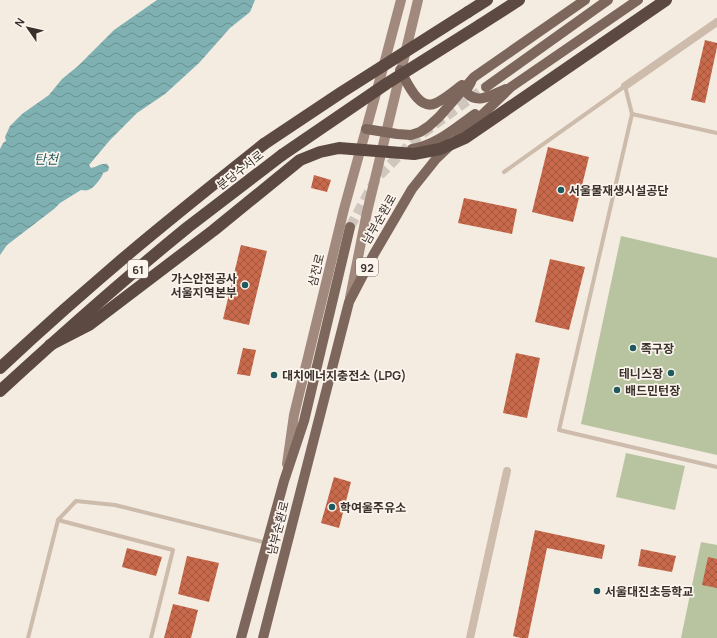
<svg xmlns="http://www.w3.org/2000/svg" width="717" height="638" viewBox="0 0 717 638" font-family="Manrope,'Noto Sans KR',sans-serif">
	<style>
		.green { fill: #b8c4a0 }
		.water { fill: url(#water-waves) }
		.building { fill: url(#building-cross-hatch) }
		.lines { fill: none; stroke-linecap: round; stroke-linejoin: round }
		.primary-tunnel { stroke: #cfc6bd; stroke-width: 10; stroke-dasharray: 10 5; stroke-linecap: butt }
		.lane { stroke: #cdbbac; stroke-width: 4 }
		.street { stroke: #cdbbac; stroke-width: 8 }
		.secondary { stroke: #a18a7d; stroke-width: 10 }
		.primary { stroke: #7d675c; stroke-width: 10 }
		.highway { stroke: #5c4a42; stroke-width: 12 }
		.highway-bridge { stroke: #5c4a42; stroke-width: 12 }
		.poi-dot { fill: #1f5a5e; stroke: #fbf5ee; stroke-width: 1.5 }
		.labels { text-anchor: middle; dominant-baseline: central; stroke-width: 3.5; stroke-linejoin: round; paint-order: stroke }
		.shield { fill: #fbf5ee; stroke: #756b66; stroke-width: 1 }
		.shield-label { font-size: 11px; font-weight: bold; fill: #3b302b }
		.street-label { font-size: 12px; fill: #3b302b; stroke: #fbf5ee }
		.poi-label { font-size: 12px; font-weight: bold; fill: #3b302b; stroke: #fbf5ee; text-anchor: start }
		.water-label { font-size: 13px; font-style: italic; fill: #1f5a5e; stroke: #fbf5ee }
	</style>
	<defs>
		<pattern id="water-waves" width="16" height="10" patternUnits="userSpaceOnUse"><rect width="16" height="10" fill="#7fb0b2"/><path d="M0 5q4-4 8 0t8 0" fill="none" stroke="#699091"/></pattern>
		<pattern id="building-cross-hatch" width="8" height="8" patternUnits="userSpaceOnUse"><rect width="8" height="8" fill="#c8694b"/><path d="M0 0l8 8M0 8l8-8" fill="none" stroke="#a4573f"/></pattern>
	</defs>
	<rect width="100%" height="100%" fill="#f4ebe1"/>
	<g class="green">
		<path d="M621 236 717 258V455L581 424Z"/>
		<path d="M626 453 685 466 675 510 616 497Z"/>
		<path d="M701 542 717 545V638H681Z"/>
	</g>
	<path class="water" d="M157 0H255L250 12 230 28 199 63 165 94 137 113 110 140 89 165 91 168C97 167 101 163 107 164L109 167 108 171 103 173C102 178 93 189 88 190 86 191 83 190 81 190L60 203 54 209 7 245 0 255V149L3 143 6 141 5 137 10 126 22 114 49 95 62 79 78 66 114 30Z"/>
	<g class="building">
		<path d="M705 40 717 43V47L705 103 691 100Z"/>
		<path d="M548 147 589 157 573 222 532 212Z"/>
		<path d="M314 175 331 180 327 192 311 188Z"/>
		<path d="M464 198 517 209 512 234 458 223Z"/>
		<path d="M241 245 267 251 249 325 223 319Z"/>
		<path d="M550 259 585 267 569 330 535 322Z"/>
		<path d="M243 348 256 350 250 376 237 374Z"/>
		<path d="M516 353 540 358 527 418 503 413Z"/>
		<path d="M334 477 351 482 339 528 321 523Z"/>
		<path d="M535 530 605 545 602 559 547 548 528 638H521L513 636Z"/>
		<path d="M127 548 162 557 156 576 122 567Z"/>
		<path d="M641 549 676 556 672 572 638 566Z"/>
		<path d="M187 556 219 563 209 602 178 594Z"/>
		<path d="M708 557 717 559V588L702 585Z"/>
		<path d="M173 604 198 610 191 638H164Z"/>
	</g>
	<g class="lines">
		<path class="primary-tunnel" d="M350 227 376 179 415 139 486 87"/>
		<g class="lane">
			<path d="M717 133 632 114 559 430 717 467"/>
			<path d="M504 172 625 86 632 114"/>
			<path d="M58 520 173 550 151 638"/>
			<path d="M28 638 58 520 76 501 115 505 267 543"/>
		</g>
		<g class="street">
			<path d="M625 86 717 22"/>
			<path d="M470 638 507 471"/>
		</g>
		<g class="secondary">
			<path d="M350 298 367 212 418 0"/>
			<path d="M287 464 294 415 344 209 383 68 401 0"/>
		</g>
		<g class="primary">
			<path d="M400 70C407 82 419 112 436 103 445 99 454 91 462 85"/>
			<path d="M471 82 467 89V93C478 105 493 94 506 89"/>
			<path d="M486 87 608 0"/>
			<path d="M366 129 397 134 411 135 420 132 429 126 439 117 474 77 585 0"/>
			<path d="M412 149C437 145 455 128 475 114"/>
			<path d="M241 638 284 481 304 421 350 227"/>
			<path d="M263 638 349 302 374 254 412 189 436 159 511 87 638 0"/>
		</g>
		<g class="highway">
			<path d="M468 12 487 0"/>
			<path d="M480 25 519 0"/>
			<path d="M602 44 666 0"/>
			<path d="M0 368C43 328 87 289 132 251 175 215 220 179 264 144"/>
			<path d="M0 391C61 335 124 279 188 227 219 203 251 179 282 155"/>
		</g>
		<g class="highway-bridge">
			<path d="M264 144 342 92 468 12"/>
			<path d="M282 155 386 84 480 25"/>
			<path d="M50 345 89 325 214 230 300 160 320 152 339 148 414 154 440 149 465 138 602 44"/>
		</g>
	</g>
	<g class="poi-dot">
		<circle cx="561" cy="190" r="4"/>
		<circle cx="245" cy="285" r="4"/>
		<circle cx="633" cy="348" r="4"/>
		<circle cx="671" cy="373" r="4"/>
		<circle cx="274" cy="375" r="4"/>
		<circle cx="617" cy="390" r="4"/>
		<circle cx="332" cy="507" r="4"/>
		<circle cx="597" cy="591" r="4"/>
	</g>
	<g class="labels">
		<g class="shield">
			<rect x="356" y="258" width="22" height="18" rx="3"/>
			<rect x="128" y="260" width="20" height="18" rx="3"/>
		</g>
		<g class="shield-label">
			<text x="367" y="267">92</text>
			<text x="138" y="269">61</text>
		</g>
		<g class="street-label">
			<text transform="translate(240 170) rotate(-38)">분당수서로</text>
			<text transform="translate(379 219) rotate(-60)">남부순환로</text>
			<text transform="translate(316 270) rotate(-76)">삼전로</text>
			<text transform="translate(278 528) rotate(-76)">남부순환로</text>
		</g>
		<g class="poi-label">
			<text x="569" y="190">서울물재생시설공단</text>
			<text x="237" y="278" text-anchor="end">가스안전공사<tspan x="237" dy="14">서울지역본부</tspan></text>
			<text x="641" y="348">족구장</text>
			<text x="663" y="373" text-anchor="end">테니스장</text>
			<text x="282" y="375">대치에너지충전소 (LPG)</text>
			<text x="625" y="390">배드민턴장</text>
			<text x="340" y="507">학여울주유소</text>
			<text x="605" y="591">서울대진초등학교</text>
		</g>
		<g class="water-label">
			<text x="46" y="159">탄천</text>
		</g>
	</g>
	<g transform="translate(28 28) rotate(304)" stroke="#fbf5ee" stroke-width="3" paint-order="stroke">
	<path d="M0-3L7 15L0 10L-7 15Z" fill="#3b302b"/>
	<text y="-6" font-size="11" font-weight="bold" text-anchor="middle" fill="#3b302b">N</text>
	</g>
</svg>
